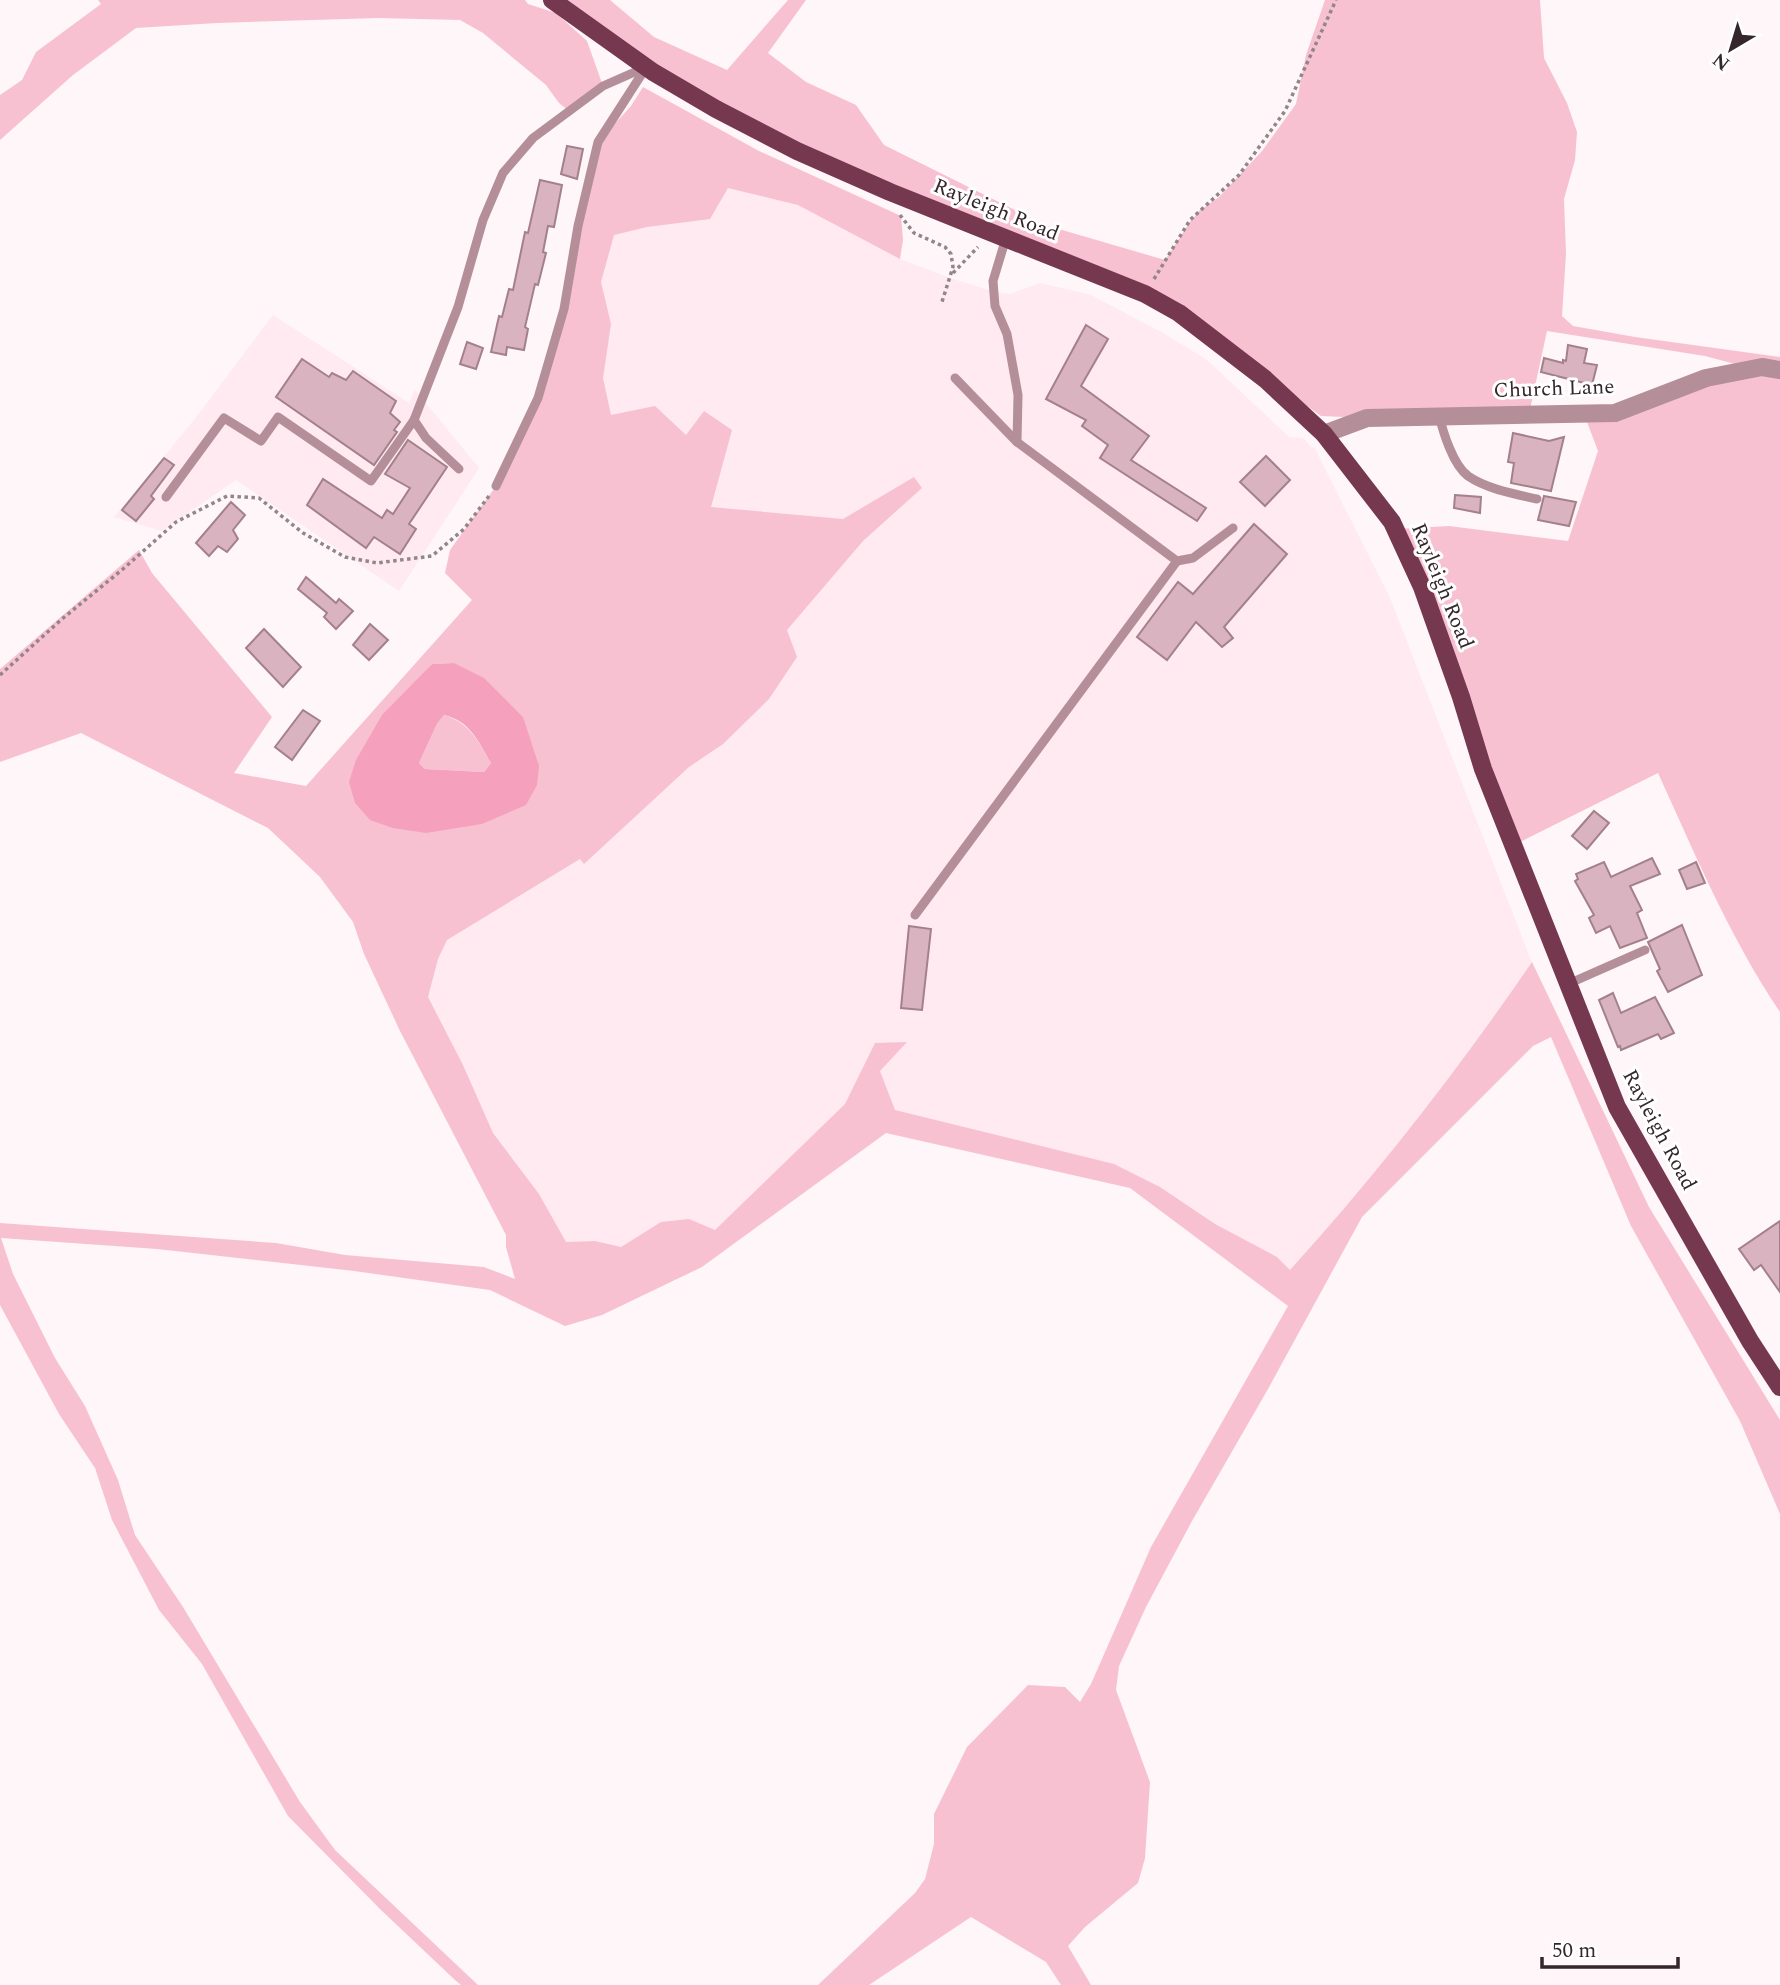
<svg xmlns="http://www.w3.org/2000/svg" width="1780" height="1985" viewBox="0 0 1780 1985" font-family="Spectral,serif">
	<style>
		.built { fill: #feeaf0 }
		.green { fill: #f8c1d2; fill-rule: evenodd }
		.water { fill: #f5a0bc; fill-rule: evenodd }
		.building { fill: #d9b3bf; stroke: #a4808b; stroke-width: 2 }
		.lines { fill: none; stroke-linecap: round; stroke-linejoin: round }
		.path { stroke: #918689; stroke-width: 3.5; stroke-dasharray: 3.5 3.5; stroke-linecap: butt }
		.lane { stroke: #b48f9a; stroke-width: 9 }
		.street { stroke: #b48f9a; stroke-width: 18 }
		.primary { stroke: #76384f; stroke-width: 18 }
		.labels { text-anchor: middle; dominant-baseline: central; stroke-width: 6; stroke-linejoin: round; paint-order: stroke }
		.street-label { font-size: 21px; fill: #34262a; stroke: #fff }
	</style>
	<rect width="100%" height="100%" fill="#fef6f8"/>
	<g class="built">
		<path d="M620 141 779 183 900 259 950 278 998 293 1010 294 1040 283 1091 295 1163 333 1207 360 1289 437 1303 438 1312 448 1314 447 1390 598 1546 999 1290 1287 1137 1183 889 1126 592 1312 391 973 580 859 584 863 506 533Z"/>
		<path d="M273 315 409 403 415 390 479 468 399 591 236 480 162 531 114 517 194 420Z"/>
	</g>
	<g class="green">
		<path d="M98 0H525L528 4 556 13 587 41 603 86 570 112 559 103 546 85 483 33 460 20 379 18 217 23 136 28 73 75 0 140V95L22 80 36 52 101 4Z"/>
		<path d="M552 0H610L654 37 727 70 788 0H806L768 53 806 82 856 105 884 145 1045 225 1165 260 1190 222 1199 211 1219 197 1262 151 1296 104 1306 55 1325 0H1540L1544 58 1567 103 1577 132 1575 160 1564 199 1566 254 1562 316 1573 326 1635 337 1780 357V1012C1730 938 1695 854 1658 773L1514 845 1395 529 1449 526 1568 541 1598 451 1584 414 1750 368 1705 356 1547 331 1529 414 1367 418 1321 416 1179 313 797 151Z"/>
		<path d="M643 87 759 151 901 216 903 240 900 259 798 205 728 188 710 219 647 227 614 235 601 282 611 324 603 378 611 415 655 406 686 435 704 411 732 430 711 507 843 519 914 477 922 488 863 541 787 630 797 657 769 699 723 744 689 767 584 864 580 859 447 940 438 959 428 997 463 1065 493 1133 539 1194 566 1242 595 1241 621 1247 661 1222 689 1219 715 1230 845 1104 875 1043 907 1042 880 1071 895 1110 1114 1164 1160 1187 1215 1224 1277 1257 1290 1270C1378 1173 1458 1070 1532 962L1649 1207 1780 1420V1514L1740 1421 1631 1226 1551 1037 1533 1046 1362 1217 1268 1389 1192 1521 1146 1607 1119 1666 1116 1690 1150 1782 1145 1858 1138 1883 1085 1927 1068 1946 1091 1985H1061L1046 1962 971 1917 869 1985H818L915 1893 925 1879 934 1844V1814L967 1747 1028 1685 1065 1687 1080 1702 1091 1684 1151 1547 1288 1306 1130 1188 886 1133 702 1267 602 1315 565 1326 490 1290 354 1271 157 1249 1 1238 13 1274 55 1358 85 1406 118 1480 135 1535 183 1607 300 1802 335 1850 478 1985H461L455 1980 381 1910 288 1816 202 1664 159 1610 112 1520 95 1468 59 1414 0 1305V1223L276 1243 345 1255 484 1267 515 1279 506 1247V1235L400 1031 364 954 353 922 320 877 268 828 81 733 0 762V669L139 550 152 573 272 717 234 773 306 786 472 600 445 573 450 550 496 486 538 398 564 309 598 142 631 106ZM454 663 526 805 355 803 420 677 432 664Z"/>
		<path d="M444 715C470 723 478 741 491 763L484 772 425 769 419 763 437 724Z"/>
	</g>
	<path class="water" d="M454 663 484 678 523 717 539 766 537 785 526 805 482 824 426 833 393 828 370 820 355 803 349 782 356 760 382 715 432 664ZM444 715C470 721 478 741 491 763L484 772 425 769 419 763 437 724Z"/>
	<g class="building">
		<path d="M567 146 583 149 577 179 561 174Z"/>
		<path d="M540 180 562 185 554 227 548 226 543 252 546 253 538 285 535 284 525 327 528 329 524 350 507 347 506 355 491 352 499 316 502 317 509 289 513 290 525 232 528 233Z"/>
		<path d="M1086 325 1108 339 1081 386 1149 436 1131 460 1206 508 1197 521 1100 458 1108 445 1082 426 1086 420 1046 399Z"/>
		<path d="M467 342 483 348 476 369 460 364Z"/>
		<path d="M1568 345 1587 349 1584 363 1597 365 1592 385 1541 372 1544 358 1563 363V360L1566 361Z"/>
		<path d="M302 359 329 377 332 373 346 380 353 371 396 401 390 413 400 422 394 430 397 432 374 465 276 397Z"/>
		<path d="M1513 433 1549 441 1564 437 1551 491 1511 483 1514 463 1508 462Z"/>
		<path d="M408 440 447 467 409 524 416 529 400 554 374 537 366 548 307 505 323 479 382 518 387 510 393 514 410 488 385 474Z"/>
		<path d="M1266 456 1290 480 1265 506 1240 482Z"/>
		<path d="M164 458 174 465 151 496 154 499 136 521 122 510Z"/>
		<path d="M1455 495 1481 497 1480 513 1454 508Z"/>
		<path d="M1544 496 1576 502 1569 526 1538 520Z"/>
		<path d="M231 502 245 515 233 530 238 539 227 552 218 546 209 556 196 543Z"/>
		<path d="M1254 524 1287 554 1224 627 1233 638 1222 647 1196 622 1167 660 1137 637 1178 582 1193 594Z"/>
		<path d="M306 577 336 603 339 599 353 611 336 629 324 617 327 613 298 589Z"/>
		<path d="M370 624 388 640 369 660 353 645Z"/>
		<path d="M264 629 301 667 283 687 246 648Z"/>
		<path d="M303 710 320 721 292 760 275 747Z"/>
		<path d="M1594 811 1609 823 1587 849 1572 836Z"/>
		<path d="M1652 858 1660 874 1630 886 1642 910 1637 913 1647 938 1620 948 1610 926 1596 933 1589 918 1594 915 1575 881 1578 879 1576 874 1604 862 1611 877Z"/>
		<path d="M1696 862 1705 883 1687 889 1679 870Z"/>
		<path d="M1682 925 1702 975 1668 992 1657 971 1660 969 1648 942Z"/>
		<path d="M909 926 931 929 922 1010 901 1008Z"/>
		<path d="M1613 993 1621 1013 1655 997 1674 1033 1661 1039 1658 1034 1621 1050 1620 1046 1618 1047 1599 1000Z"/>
		<path d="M1780 1221V1292L1761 1265 1754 1270 1739 1249Z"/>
	</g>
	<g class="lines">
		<g class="path">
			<path d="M900 215 914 233 945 247 951 254 953 267 941 305"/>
			<path d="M953 273 978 247"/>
			<path d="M1154 279 1190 220 1239 175 1285 111 1336 0"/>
			<path d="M0 675 62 619 123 569 176 522 227 496 259 498 303 533 345 557 377 563 432 556 464 529 489 496"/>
		</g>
		<g class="lane">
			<path d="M955 378 1017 442"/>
			<path d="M1439 415C1443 432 1453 465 1468 476 1487 489 1514 494 1537 499"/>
			<path d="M414 420 426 438 459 469"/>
			<path d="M496 486 538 398 564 309 578 226 598 142 645 69"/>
			<path d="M166 497 224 418 261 441 278 417 371 481 414 420 458 307 483 220 503 173 533 138 603 86 646 67"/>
			<path d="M1177 561 1193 558 1233 528"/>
			<path d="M915 915 1177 561 1017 442 1018 395 1007 334 995 306 993 281 1006 238"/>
			<path d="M1568 984 1645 950"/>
		</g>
		<path class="street" d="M1324 434 1367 418 1615 413 1706 378 1762 367 1780 370"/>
		<path class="primary" d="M552 0 653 72 716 109 797 151 890 192 1145 294 1179 313 1265 379 1324 434 1392 522 1422 587 1461 697 1483 769 1617 1107 1750 1341 1780 1387"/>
	</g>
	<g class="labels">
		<g class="street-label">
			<text transform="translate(996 210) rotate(22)">Rayleigh Road</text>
			<text transform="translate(1554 389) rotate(-2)">Church Lane</text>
			<text transform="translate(1442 586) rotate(68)">Rayleigh Road</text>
			<text transform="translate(1659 1130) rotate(62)">Rayleigh Road</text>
		</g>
	</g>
	<g transform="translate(1731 49) rotate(218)" stroke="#ffffff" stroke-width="5" paint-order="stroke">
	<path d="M0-5L12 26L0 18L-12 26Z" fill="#34262a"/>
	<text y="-10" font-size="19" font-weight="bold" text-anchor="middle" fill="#34262a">N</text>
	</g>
	<path d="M1542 1957v10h136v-10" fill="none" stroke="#34262a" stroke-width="3.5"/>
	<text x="1552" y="1957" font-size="21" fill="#34262a" stroke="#ffffff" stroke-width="5" paint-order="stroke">50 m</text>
</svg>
